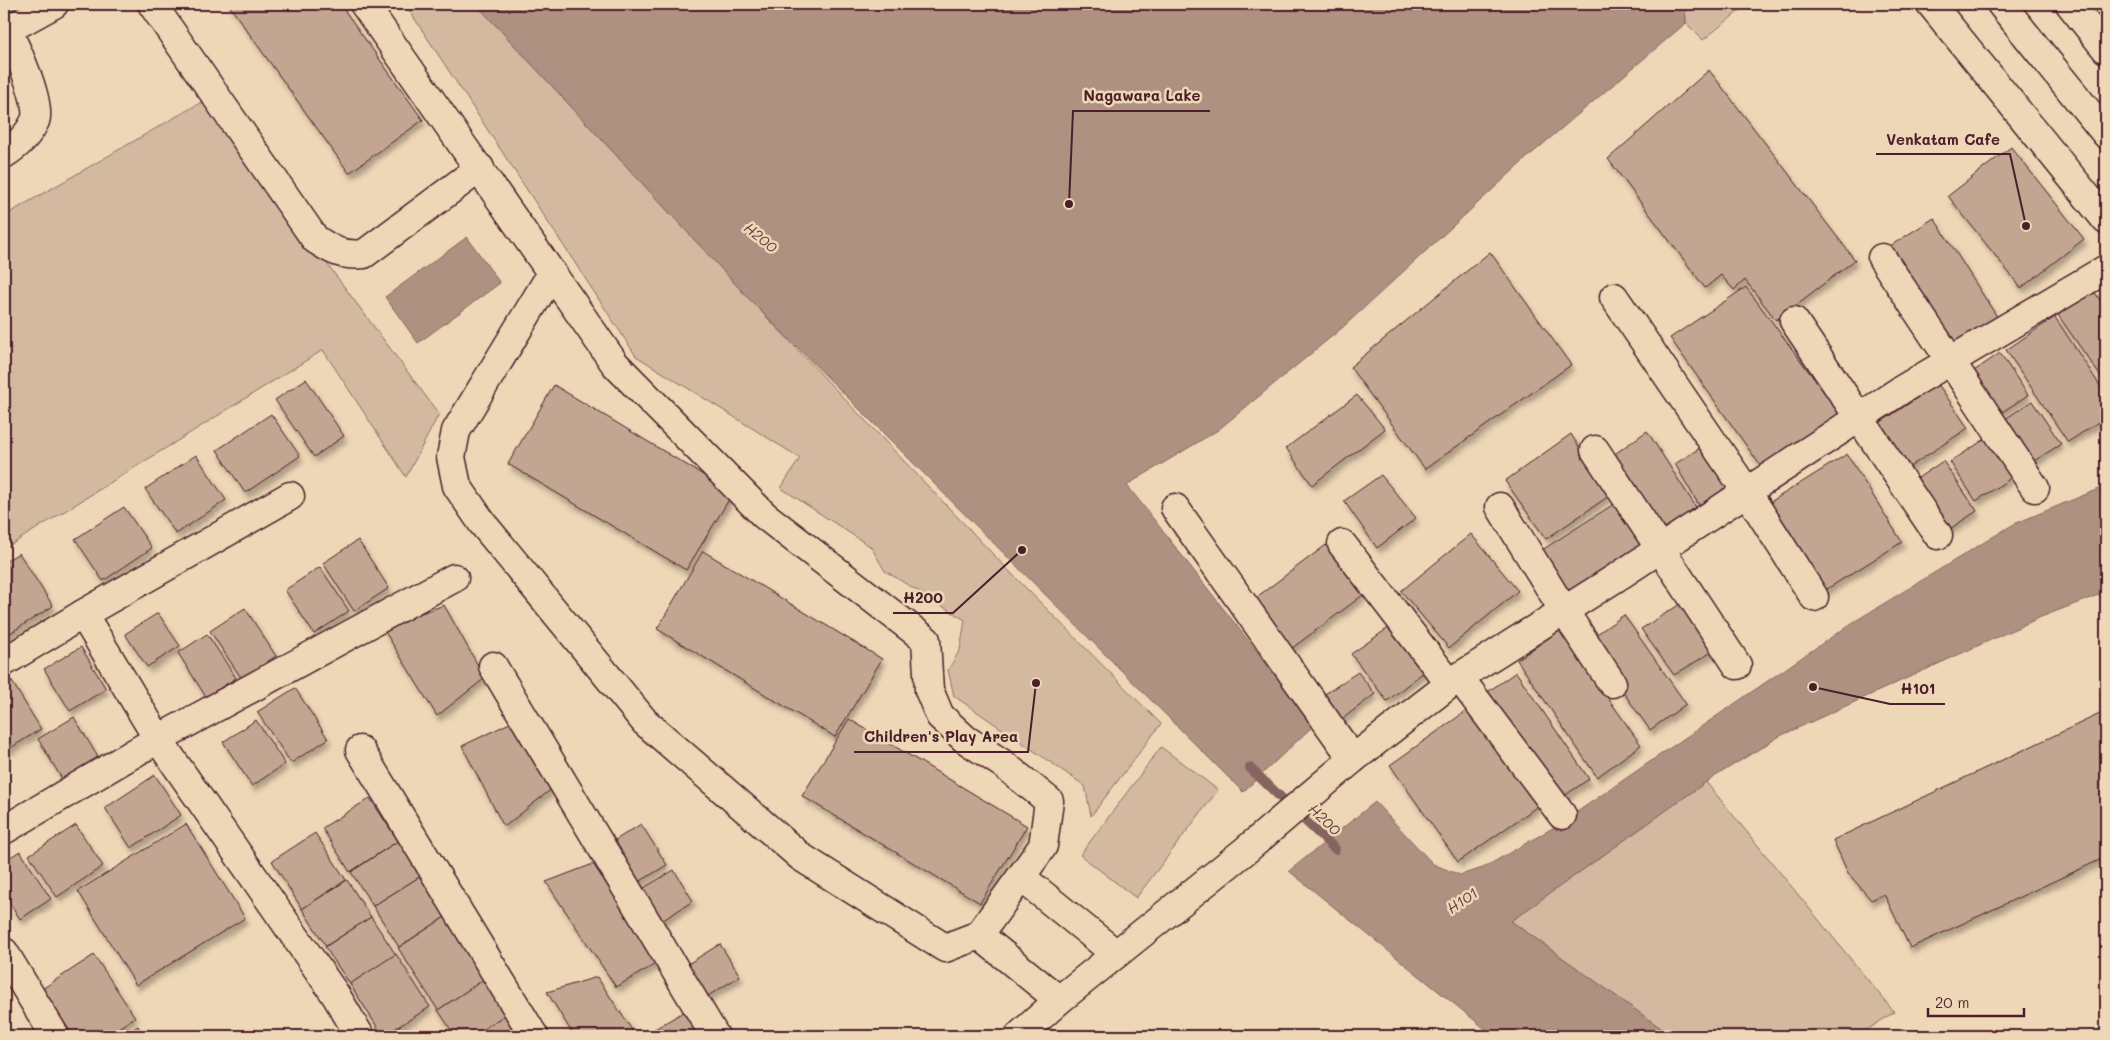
<svg xmlns="http://www.w3.org/2000/svg" width="2110" height="1040" viewBox="0 0 2110 1040" font-family="Mali,sans-serif">
	<style>
		.green { fill: #d3b9a0; stroke: #8e6c66 }
		.water { fill: #af9181; stroke: #87635f }
		.lines { fill: none; stroke-linecap: round; stroke-linejoin: round }
		.stream { stroke: #87635f; stroke-width: 10 }
		.building { fill: #c2a691; stroke: #4a1f2b; filter: url(#shadow) }
		.minor-casing { stroke: #4a1f2b; stroke-width: 31 }
		.highway-casing { stroke: #4a1f2b; stroke-width: 31 }
		.minor { stroke: #eed7b6; stroke-width: 28 }
		.highway { stroke: #eed7b6; stroke-width: 28 }
		.labels { text-anchor: middle; dominant-baseline: central; stroke-width: 5; stroke-linejoin: round; paint-order: stroke }
		.water-label { font-size: 15px; font-style: italic; fill: #633c40; stroke: #eed7b6 }
		.leader { fill: none; stroke: #4a1f2b; stroke-width: 2 }
		.callout-dot { fill: #4a1f2b; stroke: #eed7b6; stroke-width: 2 }
		.callout-label { font-size: 15px; text-anchor: middle; font-weight: bold; fill: #4a1f2b; stroke: #eed7b6; stroke-width: 5; stroke-linejoin: round; paint-order: stroke }
	</style>
	<defs>
		<filter id="shadow"><feDropShadow dx="3" dy="5.5" stdDeviation="2.5" flood-color="#0004"/></filter>
	</defs>
	<rect width="100%" height="100%" fill="#eed7b6"/>
	<filter id="ink" filterUnits="userSpaceOnUse"><feTurbulence type="fractalNoise" baseFrequency=".02" numOctaves="2"/><feDisplacementMap in="SourceGraphic" scale="10" xChannelSelector="R" yChannelSelector="G"/><feConvolveMatrix kernelMatrix="1 2 1 2 8 2 1 2 1" color-interpolation-filters="sRGB"/></filter>
	<g filter="url(#ink)">
		<g class="green">
			<path d="M405 4H476L753 303 1011 573 1161 724 1091 816 1085 786 954 696 948 670 960 650 965 620 885 571 871 547 781 488 800 458 636 356Z"/>
			<path d="M1685 4H1748L1703 40 1686 23Z"/>
			<path d="M205 100 439 414 406 477 323 350 4 549V216Z"/>
			<path d="M1161 747 1218 790 1136 898 1080 855Z"/>
			<path d="M1706 782 1894 1012 1858 1036H1672L1511 921Z"/>
		</g>
		<g class="water">
			<path d="M476 4H1685L1686 23 1529 156 1342 328 1218 430 1127 485 1314 725 1243 792 753 303Z"/>
			<path d="M467 237 500 283 418 343 385 297Z"/>
			<path d="M2106 486V592L2041 617 1780 736 1706 782 1511 921 1672 1036H1494L1289 871 1375 802 1433 864 1460 875 1483 868 1558 825 1852 623 2014 524Z"/>
		</g>
		<g class="lines">
			<path class="stream" d="M1250 768 1335 849"/>
		</g>
		<g class="building">
			<path d="M228 4H340L423 120 349 173Z"/>
			<path d="M1709 70 1855 260 1776 320 1745 280 1734 290 1721 275 1705 288 1608 159Z"/>
			<path d="M2011 147 2084 239 2021 288 1948 196Z"/>
			<path d="M1934 218 2001 323 1958 350 1890 246Z"/>
			<path d="M1490 252 1571 365 1425 469 1350 367Z"/>
			<path d="M1746 287 1844 419 1765 472 1670 338Z"/>
			<path d="M2094 291 2106 309V384L2058 315Z"/>
			<path d="M2055 317 2106 395V417L2068 442 2006 350Z"/>
			<path d="M2000 353 2028 395 1996 416 1968 375Z"/>
			<path d="M306 379 344 436 314 457 275 400Z"/>
			<path d="M1938 384 1968 428 1902 472 1872 428Z"/>
			<path d="M554 385 733 493 686 570 508 464Z"/>
			<path d="M1357 395 1385 429 1312 485 1286 448Z"/>
			<path d="M2032 401 2061 444 2026 466 1998 424Z"/>
			<path d="M271 414 300 456 245 493 217 450Z"/>
			<path d="M1647 431 1701 515 1665 537 1612 456Z"/>
			<path d="M1571 434 1609 496 1546 539 1505 481Z"/>
			<path d="M1985 439 2011 478 1976 501 1950 462Z"/>
			<path d="M1706 444 1735 487 1703 512 1675 464Z"/>
			<path d="M1847 454 1902 542 1822 592 1767 504Z"/>
			<path d="M196 455 226 500 176 534 145 489Z"/>
			<path d="M1943 461 1977 511 1942 534 1909 484Z"/>
			<path d="M1381 475 1416 518 1377 548 1344 501Z"/>
			<path d="M1617 502 1646 550 1568 600 1539 552Z"/>
			<path d="M124 507 152 548 103 581 75 539Z"/>
			<path d="M1471 534 1518 591 1449 648 1401 591Z"/>
			<path d="M358 540 389 588 354 611 323 563Z"/>
			<path d="M1326 545 1363 595 1291 649 1254 599Z"/>
			<path d="M703 551 882 659 835 737 657 629Z"/>
			<path d="M19 553 53 606 4 637V562Z"/>
			<path d="M320 567 349 611 314 634 285 590Z"/>
			<path d="M1685 601 1715 650 1674 675 1641 629Z"/>
			<path d="M444 605 485 678 437 716 382 627Z"/>
			<path d="M245 608 276 656 242 679 210 631Z"/>
			<path d="M158 613 180 646 147 667 125 634Z"/>
			<path d="M1624 615 1686 704 1650 730 1587 641Z"/>
			<path d="M1394 624 1430 667 1387 701 1351 654Z"/>
			<path d="M1560 630 1641 745 1597 777 1517 660Z"/>
			<path d="M207 634 236 678 206 697 178 653Z"/>
			<path d="M81 647 106 689 70 711 44 669Z"/>
			<path d="M1358 672 1375 694 1342 719 1325 694Z"/>
			<path d="M1516 672 1589 779 1558 800 1486 693Z"/>
			<path d="M11 680 41 729 7 750 4 745V685Z"/>
			<path d="M295 688 328 739 291 763 257 712Z"/>
			<path d="M1469 709 1538 806 1458 862 1390 765Z"/>
			<path d="M2106 711V857L1910 948 1884 894 1871 900 1848 873 1833 840Z"/>
			<path d="M74 717 98 757 62 779 38 739Z"/>
			<path d="M849 719 1027 826 980 903 802 796Z"/>
			<path d="M256 720 285 764 252 786 223 742Z"/>
			<path d="M516 720 554 787 504 827 462 746Z"/>
			<path d="M155 775 181 815 131 848 105 808Z"/>
			<path d="M370 798 398 841 350 872 322 828Z"/>
			<path d="M186 824 245 918 136 985 78 891Z"/>
			<path d="M641 824 667 865 634 885 609 844Z"/>
			<path d="M76 825 103 866 57 897 29 855Z"/>
			<path d="M315 833 346 880 302 909 272 861Z"/>
			<path d="M398 841 421 876 373 906 351 872Z"/>
			<path d="M20 851 51 899 20 919 4 894V861Z"/>
			<path d="M593 864 659 962 616 987 546 882Z"/>
			<path d="M674 870 693 901 657 924 637 892Z"/>
			<path d="M421 876 448 915 399 947 373 906Z"/>
			<path d="M347 880 371 917 326 946 302 909Z"/>
			<path d="M448 915 488 977 438 1010 398 948Z"/>
			<path d="M371 917 396 955 350 984 325 947Z"/>
			<path d="M720 944 740 976 703 999 683 967Z"/>
			<path d="M396 954 430 1007 383 1036 350 984Z"/>
			<path d="M94 955 135 1017 106 1036H73L42 989Z"/>
			<path d="M597 977 636 1036H574L547 992Z"/>
			<path d="M486 978 508 1013 473 1036H455L438 1010Z"/>
			<path d="M690 1008 711 1036H643Z"/>
			<path d="M508 1013 523 1036H473Z"/>
			<path d="M138 1026 145 1036H123Z"/>
		</g>
		<g class="lines">
			<defs>
				<g id="minor">
					<path d="M152 4 315 239C333 251 342 256 364 254L480 168"/>
					<path d="M364 4 615 364 764 515 926 640 929 690 940 716 965 739 1003 764 1049 801 1043 846 979 935 945 948 801 857 645 722 483 524 457 486 451 457 456 431 552 273"/>
					<path d="M1931 4 2106 220"/>
					<path d="M4 24C13 41 43 104 35 121 28 136 17 146 4 154"/>
					<path d="M7 30 54 4"/>
					<path d="M1882 258 2035 488"/>
					<path d="M1614 297 1747 492 1814 597"/>
					<path d="M1794 321 1938 535"/>
					<path d="M1595 450 1737 665"/>
					<path d="M1500 507 1564 611 1612 683"/>
					<path d="M1175 508 1353 759"/>
					<path d="M1342 544 1450 684"/>
					<path d="M83 614 158 739 335 994 360 1036"/>
					<path d="M4 662 83 614 290 496"/>
					<path d="M493 666 715 1036"/>
					<path d="M1459 677 1562 815"/>
					<path d="M360 750 534 1036"/>
					<path d="M4 830 158 739 454 578"/>
					<path d="M1021 877 1116 954"/>
					<path d="M979 935 1059 1000"/>
					<path d="M4 952 55 1036"/>
					<path d="M1019 1036 1059 1000 1246 850 1353 759 1459 677 1622 574 1901 390 2106 269"/>
				</g>
				<g id="highway">
					<path d="M2001 4 2106 134"/>
					<path d="M2070 4 2106 49"/>
				</g>
			</defs>
			<use href="#minor" class="minor-casing"/>
			<use href="#highway" class="highway-casing"/>
			<use href="#minor" class="minor"/>
			<use href="#highway" class="highway"/>
		</g>
	</g>
	<g class="labels">
		<g class="water-label">
			<text transform="translate(761 237) rotate(39)">H200</text>
			<text transform="translate(1325 819) rotate(44)">H200</text>
			<text transform="translate(1462 900) rotate(-34)">H101</text>
		</g>
	</g>
	<path class="leader" d="M1069 204L1073 111H1210M2026 226L2010 154H1876M1022 550L953 613H893M1813 687L1890 704H1945M1036 683L1028 752H854"/>
	<g class="callout-dot">
		<circle cx="1069" cy="204" r="5"/>
		<circle cx="2026" cy="226" r="5"/>
		<circle cx="1022" cy="550" r="5"/>
		<circle cx="1813" cy="687" r="5"/>
		<circle cx="1036" cy="683" r="5"/>
	</g>
	<g class="callout-label">
		<text x="1142" y="101">Nagawara Lake</text>
		<text x="1943" y="145">Venkatam Cafe</text>
		<text x="923" y="603">H200</text>
		<text x="1918" y="694">H101</text>
		<text x="941" y="742">Children's Play Area</text>
	</g>
	<rect width="2110" height="1040" fill="none" stroke="#eed7b6" stroke-width="20"/>
	<rect x="10" y="10" width="2090" height="1020" fill="none" stroke="#4a1f2b" stroke-width="2" filter="url(#ink)"/>
	<path d="M1928 1008v8h96v-8" fill="none" stroke="#4a1f2b" stroke-width="2.5"/>
	<text x="1935" y="1008" font-size="15" fill="#4a1f2b" stroke="#eed7b6" stroke-width="4" paint-order="stroke">20 m</text>
</svg>
